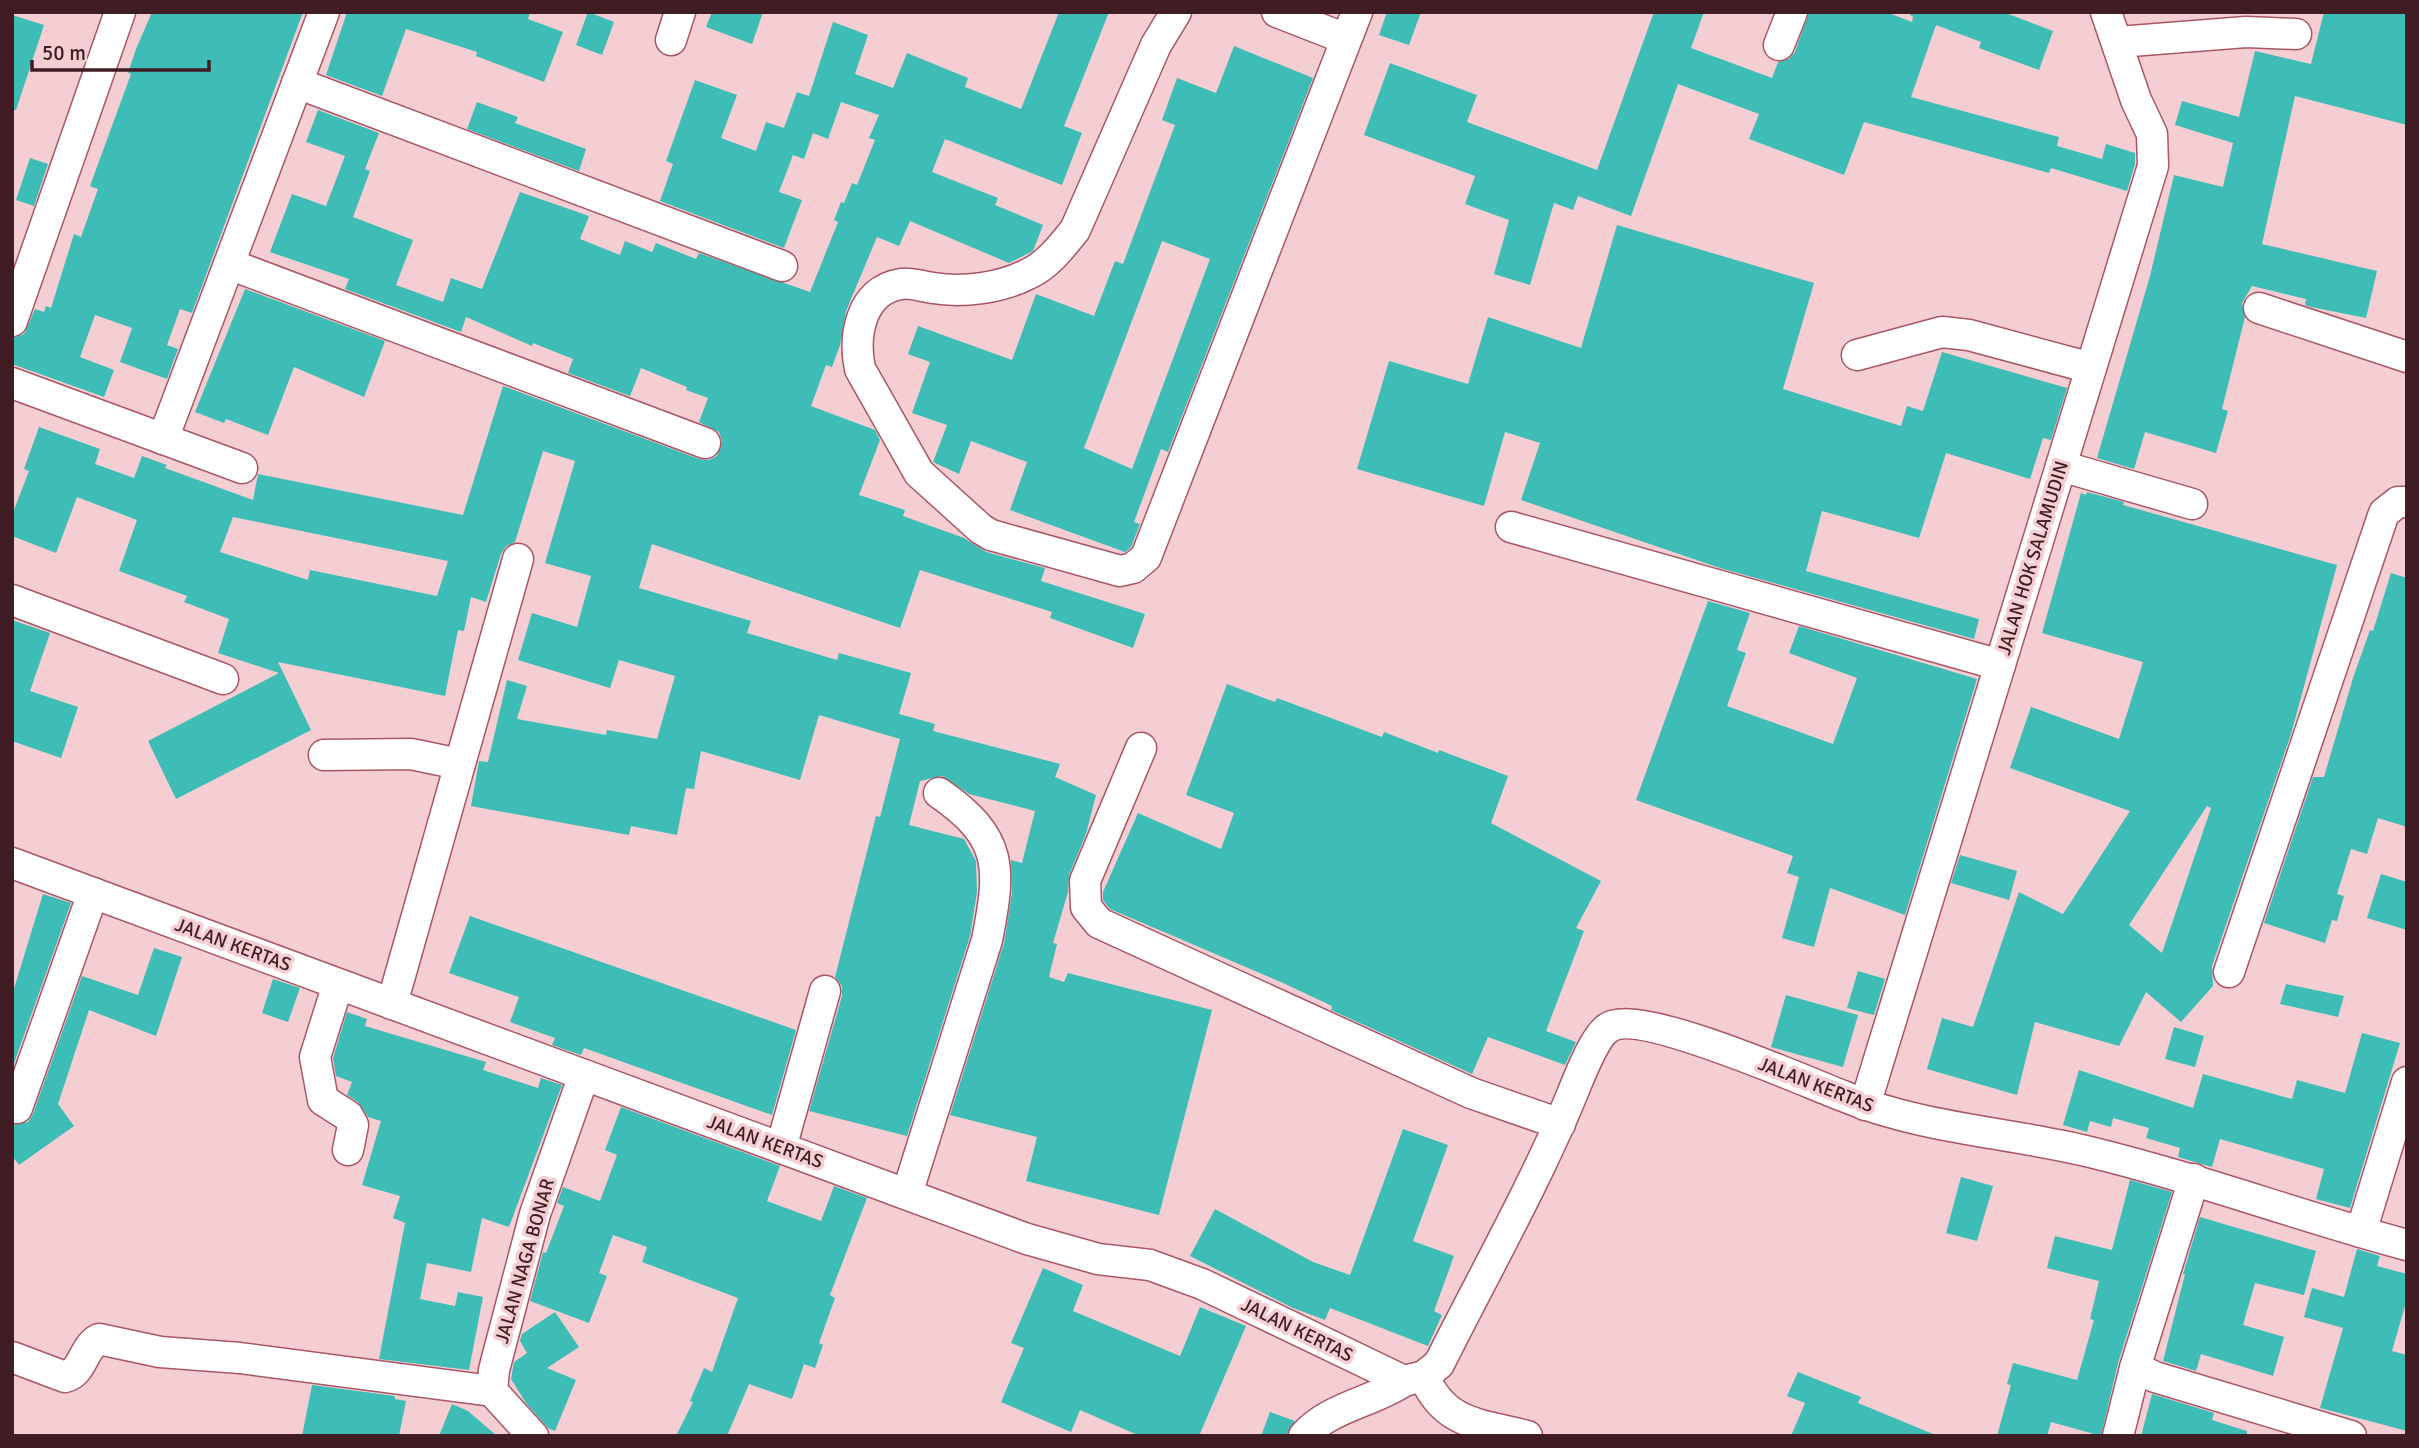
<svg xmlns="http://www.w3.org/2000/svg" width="2419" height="1448" viewBox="0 0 2419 1448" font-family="Signika,sans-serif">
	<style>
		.building { fill: #3ebcb6; fill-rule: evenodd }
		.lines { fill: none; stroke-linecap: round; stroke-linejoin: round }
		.minor-casing { stroke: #aa5765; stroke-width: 33 }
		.minor { stroke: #fff; stroke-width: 30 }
		.labels { text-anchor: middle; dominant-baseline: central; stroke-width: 7; stroke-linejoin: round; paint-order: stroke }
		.street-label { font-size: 19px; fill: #401d23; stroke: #f4ced2 }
	</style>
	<rect width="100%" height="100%" fill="#f4ced2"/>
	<g class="building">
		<path d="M152 12H303L192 313 180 309 167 345 178 349 167 379 120 362 132 328 95 315 80 357 114 370 104 397 12 364V338L24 334 35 309 44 312 46 306 51 308 74 234 81 237 98 189 90 186 131 74 128 73 136 49Z"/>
		<path d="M347 12H530L528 19 563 32 544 82 476 56 477 52 406 29 382 96 326 75Z"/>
		<path d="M588 12 614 22 602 55 576 45Z"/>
		<path d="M712 12H763L752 44 706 27Z"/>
		<path d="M1059 12H1109L1064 126 1082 133 1062 185 945 139 932 172 998 198 995 205 1043 225 1033 251 1009 263 910 221 899 246 877 237 846 311 840 345 832 367 826 365 811 406 875 430 880 440 859 495 905 510 903 516 964 538 986 552 1045 568 1041 581 1145 614 1133 648 1050 618 1052 612 920 570 900 628 652 544 639 588 751 621 747 633 837 660 839 653 911 673 899 714 935 724 933 731 1060 764 1055 777 1096 795 1086 834 1069 875 1068 892 1053 943 1057 944 1049 977 1064 982 1068 973 1212 1010 1159 1215 1026 1181 1037 1137 950 1115 1004 943 1012 893 1011 860 1022 863 1035 811 969 794 942 776 920 781 909 825 964 839 976 861 977 892 970 936 907 1136 809 1111 842 996V986L835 977 876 816 880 817 900 739 819 715 800 780 701 751 694 789 686 788 677 835 631 826 629 835 471 806 479 761 488 762 507 680 527 686 517 719 606 735 607 730 657 739 675 676 619 660 610 688 518 660 532 613 577 627 591 576 545 563 575 461 543 451 515 542 506 546 501 554 486 602 471 597 464 631 458 630 445 696 278 662 311 730 176 799 148 741 279 673 218 653 229 619 184 602 187 596 119 571 137 520 77 497 56 553 12 536V515L29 471 24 469 39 427 100 449 95 464 134 478 142 456 167 465 165 468 253 500 258 474 463 515 503 386 699 459 709 460 717 456 722 441 719 432 699 422 708 398 686 390 687 387 641 368 630 396 568 373 573 359 533 343 532 346 466 317 461 332 345 289 349 279 270 252 292 194 326 206 345 156 306 142 318 110 379 133 365 169 370 171 353 217 413 240 396 285 443 302 451 278 482 289 520 192 589 216 580 239 620 255 625 241 652 252 656 243 696 259 699 253 810 292 838 222 834 220 841 202 844 203 852 183 857 185 875 140 869 138 879 115 841 102 828 139 813 133 804 159 793 155 779 192 802 200 784 248 660 201 673 164 666 161 695 80 737 95 721 138 756 151 766 122 784 128 797 92 809 96 833 22 868 35 855 74 893 88 907 53 968 78 965 87 1021 109ZM233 517 448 561 437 596 310 570 308 580 220 552Z"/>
		<path d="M1387 12H1421L1409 45 1379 35Z"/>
		<path d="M1654 12H1704L1691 48 1772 78 1778 62 1789 59 1795 52 1809 12H1886L1912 22 1913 17 1907 12H2003L2053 31 2039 70 1979 48 1981 42 1936 25 1911 97 2059 137 2057 146 2102 159 2106 144 2135 153V164L2127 191 2051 168 2049 173 1864 122 1844 175 1749 139 1759 114 1678 84 1631 216 1578 196 1573 210 1554 203 1530 285 1494 274 1509 220 1465 204 1475 176 1364 135 1390 63 1477 95 1467 122 1597 170Z"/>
		<path d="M2324 12H2407V125L2295 96 2262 244 2377 271 2366 318 2311 307 2305 305 2306 299 2252 286 2242 303 2245 317 2222 409 2228 411 2216 453 2145 432 2134 469 2097 458 2150 276 2174 175 2223 187 2233 143 2175 125 2182 101 2239 117 2255 51 2311 64Z"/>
		<path d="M12 15 44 25 16 110 12 109Z"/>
		<path d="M1234 46 1313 78 1168 452 1161 449 1134 522 1140 524 1131 547 1125 552 1010 510 1027 462 971 441 959 474 933 462 947 425 912 413 930 362 908 354 918 326 1012 360 1036 294 1094 316 1115 261 1123 264 1175 125 1162 120 1177 78 1216 93ZM1162 241 1210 259 1132 469 1084 448Z"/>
		<path d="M477 102 518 117 515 123 586 149 579 171 467 129Z"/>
		<path d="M30 158 48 164 34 206 16 200Z"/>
		<path d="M1617 225 1814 283 1783 389 1901 426 1907 406 1923 411 1942 352 2067 388 2051 440 2043 438 2030 479 1946 453 1919 538 1822 511 1806 571 1979 619 1974 639 1720 568 1521 500 1540 443 1505 432 1484 506 1357 469 1389 361 1468 384 1488 317 1581 348Z"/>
		<path d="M245 289 385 341 364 397 294 367 268 435 226 419 224 423 195 412Z"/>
		<path d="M2087 492 2124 502 2123 505 2337 565 2291 734 2212 966 2213 986 2181 1022 2146 992 2119 1046 2035 1022 2017 1095 1927 1069 1942 1018 1973 1027 2019 892 2063 914 2130 811 2010 768 2031 707 2119 739 2143 662 2042 633 2081 493 2086 495ZM2207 806 2211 808 2162 953 2129 925Z"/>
		<path d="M2391 573 2407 578V827L2378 818 2367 854 2351 849 2337 894 2344 896 2337 921 2332 920 2325 943 2264 923 2313 777H2324L2353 678 2370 630 2373 631Z"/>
		<path d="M1708 601 1750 613 1737 650 1746 653 1727 706 1833 744 1857 678 1789 653 1799 626 1977 679 1905 915 1830 888 1814 947 1782 938 1799 877 1787 873 1793 856 1636 800Z"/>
		<path d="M12 620 50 633 30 691 78 707 61 758 12 741Z"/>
		<path d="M1227 684 1275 702 1277 698 1382 737 1384 732 1438 753 1439 750 1508 776 1491 823 1601 881 1576 928 1584 931 1546 1031 1576 1042 1565 1065 1488 1037 1472 1074 1331 1010 1332 1006 1283 983 1110 909 1103 900V892L1138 813 1221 849 1234 813 1186 795Z"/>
		<path d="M1960 855 2017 871 2009 900 1951 883Z"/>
		<path d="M2381 874 2407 882V930L2367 918Z"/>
		<path d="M43 894 71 903 12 1069V995Z"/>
		<path d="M470 916 796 1030 772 1115 584 1048 581 1055 552 1045 555 1038 510 1022 519 997 449 973Z"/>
		<path d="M154 948 182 957 156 1036 89 1010 58 1104 74 1126 19 1165 12 1156V1125L28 1122 33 1114 82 976 138 995Z"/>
		<path d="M1858 971 1885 979 1874 1015 1847 1008Z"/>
		<path d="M273 979 300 988 288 1022 262 1013Z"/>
		<path d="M2286 984 2344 996 2338 1017 2280 1004Z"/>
		<path d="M1786 995 1858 1015 1843 1067 1771 1047Z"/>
		<path d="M347 1012 367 1019 365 1026 486 1062 483 1070 538 1088 541 1078 562 1085 509 1227 482 1218 471 1272 427 1263 420 1299 455 1306 458 1292 483 1297 469 1370 379 1359 405 1223 393 1218 400 1196 362 1185 381 1121 368 1117 358 1102 347 1095 352 1082 336 1076 333 1058Z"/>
		<path d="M2174 1027 2204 1036 2195 1067 2165 1059Z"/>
		<path d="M2362 1033 2400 1043 2350 1208 2316 1199 2324 1169 2220 1139 2212 1167 2178 1157 2180 1148 2146 1138 2149 1128 2113 1118 2111 1127 2090 1121 2087 1132 2063 1125 2079 1070 2193 1108 2203 1074 2292 1099 2297 1080 2345 1093Z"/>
		<path d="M621 1107 780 1166 767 1201 821 1221 834 1186 867 1198 830 1295 835 1298 819 1343 823 1345 815 1368 804 1364 792 1399 749 1384 727 1436H676L693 1402 690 1401 704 1368 712 1372 738 1298 642 1262 647 1247 613 1235 599 1273 607 1276 589 1323 530 1301 543 1252 546 1253 564 1206 557 1203 563 1187 600 1201 617 1155 605 1150Z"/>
		<path d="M1403 1129 1448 1145 1413 1241 1454 1256 1434 1311 1442 1315 1428 1346 1330 1308 1325 1320 1293 1308 1190 1256 1215 1209 1313 1262 1350 1275Z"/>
		<path d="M1961 1177 1993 1186 1977 1241 1946 1233Z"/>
		<path d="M2130 1180 2172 1192 2118 1363 2101 1436 2051 1422 2047 1436H1997L2011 1385 2007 1384 2013 1363 2077 1380 2094 1320 2090 1319 2099 1281 2047 1268 2055 1236 2112 1250Z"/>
		<path d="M2200 1217 2316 1251 2304 1295 2255 1283 2243 1325 2284 1337 2273 1376 2201 1354 2196 1371 2163 1361 2185 1274H2183Z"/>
		<path d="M2357 1249 2380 1256 2377 1266 2407 1274V1299L2392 1351 2407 1355V1431L2320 1408 2343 1328 2304 1317 2312 1288 2344 1297Z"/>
		<path d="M1043 1268 1083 1285 1073 1311 1180 1356 1200 1307 1246 1326 1199 1436H1140L1080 1410 1071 1432 1001 1402 1024 1348 1011 1343Z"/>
		<path d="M555 1312 579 1347 547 1368 576 1380 555 1431 548 1428 526 1403 511 1379 514 1362 527 1353 520 1341 522 1334Z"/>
		<path d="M1798 1372 1861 1397 1858 1403 1938 1436H1791L1805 1403 1787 1396Z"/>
		<path d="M312 1385 395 1396V1399L406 1401 399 1436H302Z"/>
		<path d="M2152 1394 2214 1413 2212 1420 2247 1431V1436H2141Z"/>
		<path d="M452 1404 468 1411 497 1436H439Z"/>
		<path d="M1270 1412 1295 1421 1287 1436H1261Z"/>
	</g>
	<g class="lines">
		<defs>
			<g id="minor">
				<path d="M1176 12 1156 45 1075 230C1062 246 1048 265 1028 274 1001 288 963 293 933 288 923 287 911 282 901 284 861 290 853 335 860 369L919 473 981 529 991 535 1120 571 1133 568 1146 557 1357 12"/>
				<path d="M1277 12 1346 39"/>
				<path d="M671 40 680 12"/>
				<path d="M2118 42 2246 32 2296 34"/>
				<path d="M1779 45 1792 12"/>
				<path d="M297 83 782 266"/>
				<path d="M229 264 705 443"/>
				<path d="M2259 308 2407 357"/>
				<path d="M12 321 120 12"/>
				<path d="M1857 355 1942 332 1969 335 2091 368"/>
				<path d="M12 383 242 468"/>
				<path d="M163 439 324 12"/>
				<path d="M2061 466 2192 504"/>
				<path d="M1511 527 2000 665"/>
				<path d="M12 600 223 679"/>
				<path d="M1141 748 1085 881 1086 907 1099 923 1471 1093 1560 1124"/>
				<path d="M324 755 411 754 459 764"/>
				<path d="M12 863 1027 1239 1098 1259 1150 1265 1202 1284 1404 1381 1424 1376 1439 1364C1483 1276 1533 1188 1571 1097 1578 1080 1594 1037 1608 1028 1638 1007 1804 1081 1843 1096 1920 1128 2005 1132 2086 1151 2194 1177 2299 1216 2407 1245"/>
				<path d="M2229 972 2384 513 2398 502H2407"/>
				<path d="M338 984 315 1057 323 1100 348 1116 353 1125 348 1150"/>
				<path d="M392 1004 518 559"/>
				<path d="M1865 1105 2153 166 2152 134 2136 100 2106 12"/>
				<path d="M17 1108 93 893"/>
				<path d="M781 1148 825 991"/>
				<path d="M2194 1179 2135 1368 2155 1377 2351 1436"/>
				<path d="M907 1194 987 940C1001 868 1004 838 939 793"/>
				<path d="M2361 1232 2407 1082"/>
				<path d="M12 1357 65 1377C83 1373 83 1347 99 1339L160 1352 240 1358 492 1391"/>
				<path d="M1424 1376C1444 1425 1481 1424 1527 1436"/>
				<path d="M533 1436 492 1391 494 1370 535 1214 584 1075"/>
				<path d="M1304 1436C1329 1407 1371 1403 1404 1381"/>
				<path d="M2118 1436 2135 1368"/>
			</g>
		</defs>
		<use href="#minor" class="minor-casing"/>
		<use href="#minor" class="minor"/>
	</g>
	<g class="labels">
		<g class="street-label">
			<text transform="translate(2033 558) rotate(-73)">JALAN HOK SALAMUDIN</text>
			<text transform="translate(233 945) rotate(20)">JALAN KERTAS</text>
			<text transform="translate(1816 1085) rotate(21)">JALAN KERTAS</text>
			<text transform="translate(765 1142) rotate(20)">JALAN KERTAS</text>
			<text transform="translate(525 1261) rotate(-74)">JALAN NAGA BONAR</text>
			<text transform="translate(1297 1330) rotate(26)">JALAN KERTAS</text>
		</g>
	</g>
	<rect width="2419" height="1448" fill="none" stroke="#401d23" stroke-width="28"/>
	<path d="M32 60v10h177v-10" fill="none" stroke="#401d23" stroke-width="3.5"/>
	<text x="42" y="60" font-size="21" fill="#401d23" stroke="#f4ced2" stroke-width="5" paint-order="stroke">50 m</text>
</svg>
